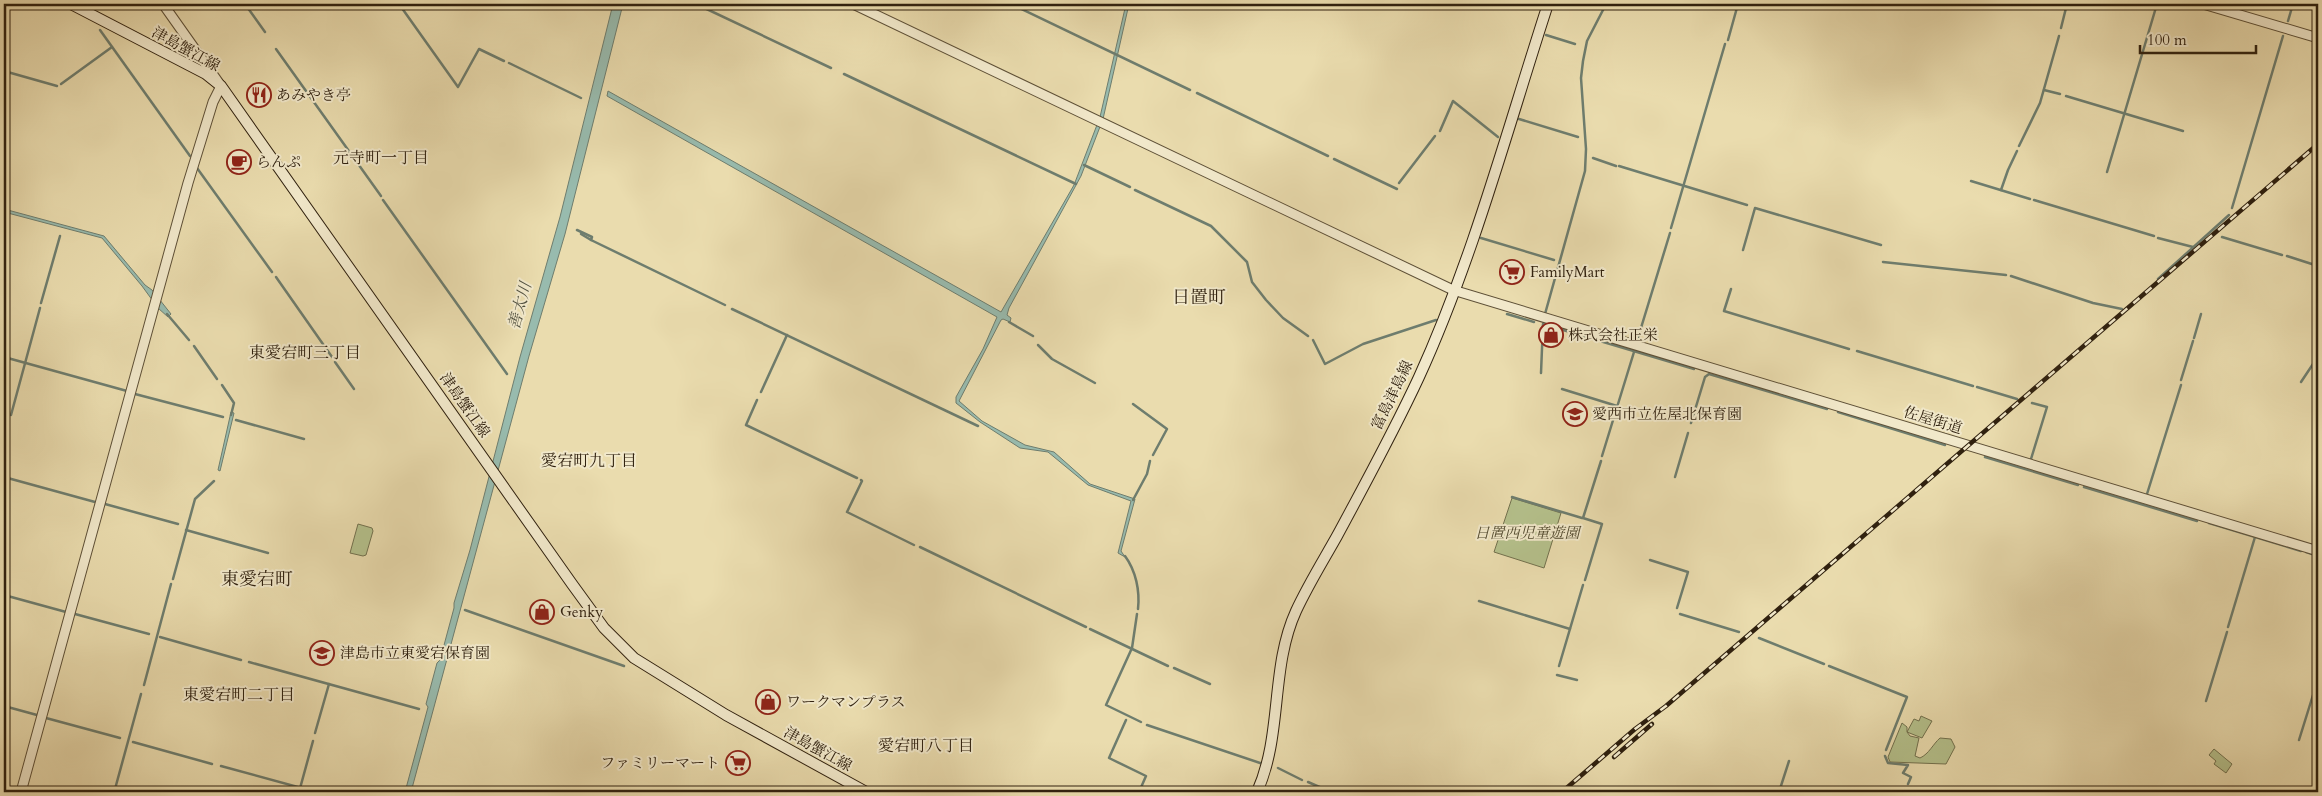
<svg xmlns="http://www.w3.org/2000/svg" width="2322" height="796" viewBox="0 0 2322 796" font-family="Cardo,'Noto Serif JP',serif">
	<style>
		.green { fill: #b5c18c; stroke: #72714e }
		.water { fill: #98bbae; stroke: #6e7d6e }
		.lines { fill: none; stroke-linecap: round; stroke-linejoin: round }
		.stream { stroke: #6e7d6e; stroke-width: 2.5 }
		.tertiary-casing { stroke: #5e5037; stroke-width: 11 }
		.secondary-casing { stroke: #30210f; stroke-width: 12 }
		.tertiary { stroke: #f1e8ca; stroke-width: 9 }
		.secondary { stroke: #f1e8ca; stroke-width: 10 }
		.rail-casing { stroke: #30210f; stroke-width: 4.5 }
		.rail { stroke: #f1e8ca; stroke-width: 2.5; stroke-dasharray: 8; stroke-linecap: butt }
		.labels { text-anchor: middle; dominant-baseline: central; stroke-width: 4; stroke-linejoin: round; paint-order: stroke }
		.street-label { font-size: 15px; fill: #30210f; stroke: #f1e8ca }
		.poi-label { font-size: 15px; fill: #30210f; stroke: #f1e8ca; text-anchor: start }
		.park-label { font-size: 15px; font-style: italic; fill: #51492e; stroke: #f1e8ca }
		.neighbourhood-label { font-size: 16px; fill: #30210f; stroke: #f1e8ca }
		.water-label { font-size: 16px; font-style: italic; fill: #4f4f3f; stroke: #f1e8ca }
		.quarter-label { font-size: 18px; fill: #30210f; stroke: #f1e8ca }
	</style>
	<rect width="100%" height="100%" fill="#eadcae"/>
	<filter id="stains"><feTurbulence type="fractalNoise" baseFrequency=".004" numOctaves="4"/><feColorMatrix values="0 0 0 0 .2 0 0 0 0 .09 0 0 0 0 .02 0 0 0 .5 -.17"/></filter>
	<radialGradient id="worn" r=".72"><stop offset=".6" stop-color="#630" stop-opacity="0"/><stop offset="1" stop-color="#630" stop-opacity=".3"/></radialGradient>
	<g class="green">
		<path d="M1512 498 1561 513 1544 568 1494 552Z"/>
		<path d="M358 524 372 528 373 531 366 555 363 556 350 553Z"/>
		<path d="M1921 716 1932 721 1922 738 1907 732 1914 719 1919 721Z"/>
		<path d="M1902 723 1907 727V732L1910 736 1919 738 1915 756 1920 758C1929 754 1933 744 1940 738L1951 739 1955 747 1946 764 1890 762 1888 757Z"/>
		<path d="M2214 749 2232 764 2226 773 2214 764 2216 761 2209 755Z"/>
	</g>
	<g class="water">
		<path d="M613 4H623L565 234 529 356 411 792H405L428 707 426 704 437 663 440 660 454 608V603L470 550 520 357 560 217Z"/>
		<path d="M1126 4H1129L1103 119 1081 176 1009 308 1007 315 1011 318 1010 322 1003 319 1001 320 959 401 982 421 1025 445 1054 452 1090 484 1135 499 1121 551 1125 557 1118 553 1131 501 1088 485 1048 452 1020 448 980 422 956 403V397L983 349 997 317 607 96 608 91 1001 312 1074 185 1100 117Z"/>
		<path d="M4 209 104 236 145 285 152 290 171 314 168 317 158 308 142 286 102 238 4 212Z"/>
		<path d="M231 412 234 413 220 471 218 470Z"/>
	</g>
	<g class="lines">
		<g class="stream">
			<path d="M245 4 265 32"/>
			<path d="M399 4 458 87 479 49 504 61"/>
			<path d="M696 4 831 68"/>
			<path d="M1011 4 1190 90"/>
			<path d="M2288 21 2293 4"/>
			<path d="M2061 28 2067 4"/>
			<path d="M100 30 190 156"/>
			<path d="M1546 35 1575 44"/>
			<path d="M1728 40 1738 4"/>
			<path d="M276 49 381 196"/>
			<path d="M509 63 581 98"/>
			<path d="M4 71 57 86"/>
			<path d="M844 74 1076 184"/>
			<path d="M61 84 112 47"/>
			<path d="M2044 90 2060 94"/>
			<path d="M1197 93 1328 156"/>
			<path d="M2066 96 2183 131"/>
			<path d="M1519 119 1578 137"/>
			<path d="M1440 131 1453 101 1498 137"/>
			<path d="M2019 146 2040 103 2059 36"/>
			<path d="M1593 158 1616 166"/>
			<path d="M1334 159 1397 189"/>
			<path d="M1084 165 1130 187"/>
			<path d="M1619 166 1747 205"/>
			<path d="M197 168 272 272"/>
			<path d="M2107 172 2157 4"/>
			<path d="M1971 181 2030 199"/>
			<path d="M1399 183 1435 136"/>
			<path d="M1135 190 1211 226 1247 262 1252 282 1266 300 1283 318 1308 336"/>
			<path d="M2001 190 2008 170 2017 151"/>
			<path d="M383 200 507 374"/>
			<path d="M2034 200 2154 236"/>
			<path d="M2232 208 2283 36"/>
			<path d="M1671 228 1725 44"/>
			<path d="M577 230 592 237 591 240 725 305"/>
			<path d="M581 234 591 240"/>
			<path d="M2222 237 2282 255"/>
			<path d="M1481 238 1554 260"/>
			<path d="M2158 238 2193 247"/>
			<path d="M1743 250 1755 208 1881 245"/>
			<path d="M2287 256 2318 266"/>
			<path d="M1883 262 2006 275"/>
			<path d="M2011 276 2093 303 2122 309"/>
			<path d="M276 277 332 357"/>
			<path d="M2158 279 2229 215"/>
			<path d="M1731 289 1724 311 1849 349"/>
			<path d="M41 303 60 236"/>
			<path d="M732 309 978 426"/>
			<path d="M167 314 189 340"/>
			<path d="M1507 314 1534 322"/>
			<path d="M1545 314 1585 171 1586 149 1581 78 1583 61 1587 41 1603 10"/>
			<path d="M1009 322 1033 336"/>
			<path d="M2194 338 2201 314"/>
			<path d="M1313 340 1325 364 1363 344 1436 320"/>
			<path d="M1637 341 1670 233"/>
			<path d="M1038 345 1052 359 1095 383"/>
			<path d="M194 346 217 379"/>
			<path d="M1857 351 1973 386"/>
			<path d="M4 357 127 391"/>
			<path d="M335 362 354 389"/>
			<path d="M1541 373 1543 324 1694 369"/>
			<path d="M2181 380 2193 341"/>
			<path d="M2301 382 2313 364 2318 345"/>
			<path d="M222 385 234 403 231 415"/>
			<path d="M1977 387 2017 399"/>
			<path d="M1562 389 1617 406"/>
			<path d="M761 392 787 335"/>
			<path d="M135 394 223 417"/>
			<path d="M757 400 746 425 857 478"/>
			<path d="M1133 404 1167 429 1153 455"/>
			<path d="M1838 412 1945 445"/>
			<path d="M11 415 40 308"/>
			<path d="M236 420 304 439"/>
			<path d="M1691 423 1705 377 1709 374 1827 409"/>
			<path d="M4 440 8 424"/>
			<path d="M1602 456 1634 352"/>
			<path d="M1985 457 2078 485"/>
			<path d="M2031 459 2047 407 2032 403"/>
			<path d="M4 477 95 502"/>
			<path d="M1675 477 1688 433"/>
			<path d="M861 480 862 481 847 512 914 545"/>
			<path d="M2084 487 2197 521"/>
			<path d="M2147 494 2181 385"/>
			<path d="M1512 497 1582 518"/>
			<path d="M1133 500 1147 474 1150 461"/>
			<path d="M105 504 178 524"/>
			<path d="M2209 523 2301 551"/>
			<path d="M186 530 268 553"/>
			<path d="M920 547 1086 627"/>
			<path d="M2306 552 2318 556"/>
			<path d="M1125 556C1136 571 1140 591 1138 609"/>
			<path d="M1650 560 1688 572 1677 608"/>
			<path d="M173 579 195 499 214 481"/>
			<path d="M1585 580 1602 524 1583 518 1601 461"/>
			<path d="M4 595 66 612"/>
			<path d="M1479 601 1570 629"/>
			<path d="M465 610 624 666"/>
			<path d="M75 614 149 634"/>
			<path d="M1137 614 1132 648 1106 705 1141 722"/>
			<path d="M1680 614 1739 632"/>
			<path d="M2228 627 2255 537"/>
			<path d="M1090 629 1168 666"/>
			<path d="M160 637 241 660"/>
			<path d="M1759 638 1824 664"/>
			<path d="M249 662 419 709"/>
			<path d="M1559 666 1583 585"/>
			<path d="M1829 666 1907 697 1886 750"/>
			<path d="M1174 668 1210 684"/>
			<path d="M1557 675 1577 680"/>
			<path d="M144 685 171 584"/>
			<path d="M2206 701 2227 632"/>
			<path d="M4 706 37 715"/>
			<path d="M46 718 120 738"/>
			<path d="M1126 720 1109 758 1146 776 1139 792"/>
			<path d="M1147 725 1263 764"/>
			<path d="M315 733 329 684"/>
			<path d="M2299 740 2318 679"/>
			<path d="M133 742 212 764"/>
			<path d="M1885 756 1888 763 1908 765 1903 773 1911 777 1908 784"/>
			<path d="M221 766 316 792"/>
			<path d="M1278 768 1302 780"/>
			<path d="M1308 782 1331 792"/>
			<path d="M115 789 141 694"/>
			<path d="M299 792 313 741"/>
			<path d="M1779 792 1789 761"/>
			<path d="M1915 792H1918"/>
		</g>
		<defs>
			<g id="tertiary">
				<path d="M853 4 1453 290 2318 551"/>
				<path d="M2203 4 2318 38"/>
				<path d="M21 792 188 183 213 102 221 86 163 4"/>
			</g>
			<g id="secondary">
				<path d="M71 4 206 74 221 86 572 584 604 628 634 658 726 715 866 792"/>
				<path d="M1257 792C1283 734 1270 668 1296 611 1308 585 1323 561 1337 536 1365 484 1394 431 1419 377 1473 259 1508 127 1548 4"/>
			</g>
		</defs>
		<use href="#tertiary" class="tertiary-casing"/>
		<use href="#secondary" class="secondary-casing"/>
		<use href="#tertiary" class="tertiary"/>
		<use href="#secondary" class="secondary"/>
		<defs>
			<g id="rail">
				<path d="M1614 757 1652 724"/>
				<path d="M1562 792 1635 729 1666 706 2318 144"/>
			</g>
		</defs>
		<use href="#rail" class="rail-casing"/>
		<use href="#rail" class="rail"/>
	</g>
	<defs>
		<symbol id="restaurant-ring" viewBox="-11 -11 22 22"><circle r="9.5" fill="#f1e8ca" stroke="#8f2418" stroke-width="1.5"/><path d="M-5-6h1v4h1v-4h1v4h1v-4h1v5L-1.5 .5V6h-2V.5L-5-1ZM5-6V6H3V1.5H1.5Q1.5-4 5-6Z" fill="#8f2418"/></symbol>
		<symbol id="cafe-ring" viewBox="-11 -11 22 22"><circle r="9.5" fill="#f1e8ca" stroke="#8f2418" stroke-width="1.5"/><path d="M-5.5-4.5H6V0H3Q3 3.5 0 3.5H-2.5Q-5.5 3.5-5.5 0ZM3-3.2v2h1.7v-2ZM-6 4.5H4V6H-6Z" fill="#8f2418"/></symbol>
		<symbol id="supermarket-ring" viewBox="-11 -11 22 22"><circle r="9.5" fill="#f1e8ca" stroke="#8f2418" stroke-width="1.5"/><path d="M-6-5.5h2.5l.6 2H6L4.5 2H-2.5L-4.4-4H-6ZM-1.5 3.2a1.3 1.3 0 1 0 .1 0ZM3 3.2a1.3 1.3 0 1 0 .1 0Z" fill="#8f2418"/></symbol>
		<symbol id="shop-ring" viewBox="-11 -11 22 22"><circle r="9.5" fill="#f1e8ca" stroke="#8f2418" stroke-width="1.5"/><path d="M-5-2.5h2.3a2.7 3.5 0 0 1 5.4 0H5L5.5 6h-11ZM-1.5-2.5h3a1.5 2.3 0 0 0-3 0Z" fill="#8f2418"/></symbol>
		<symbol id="school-ring" viewBox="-11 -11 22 22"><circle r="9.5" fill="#f1e8ca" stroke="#8f2418" stroke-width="1.5"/><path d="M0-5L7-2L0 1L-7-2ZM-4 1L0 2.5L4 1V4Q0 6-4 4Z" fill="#8f2418"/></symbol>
	</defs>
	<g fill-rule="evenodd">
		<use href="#restaurant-ring" x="245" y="81" width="28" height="28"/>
		<use href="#cafe-ring" x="225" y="148" width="28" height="28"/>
		<use href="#supermarket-ring" x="1498" y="258" width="28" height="28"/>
		<use href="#shop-ring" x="1537" y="321" width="28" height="28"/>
		<use href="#school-ring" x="1561" y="400" width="28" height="28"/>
		<use href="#shop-ring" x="528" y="598" width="28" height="28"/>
		<use href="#school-ring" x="308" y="639" width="28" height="28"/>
		<use href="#shop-ring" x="754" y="688" width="28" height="28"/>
		<use href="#supermarket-ring" x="724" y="749" width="28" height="28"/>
	</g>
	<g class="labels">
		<g class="street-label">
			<text transform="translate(186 49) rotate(29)">津島蟹江線</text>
			<text transform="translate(1392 395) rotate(-64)">富島津島線</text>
			<text transform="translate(465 405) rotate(55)">津島蟹江線</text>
			<text transform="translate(1933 420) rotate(17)">佐屋街道</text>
			<text transform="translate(818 749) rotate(29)">津島蟹江線</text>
		</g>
		<g class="poi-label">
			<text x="276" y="95">あみやき亭</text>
			<text x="256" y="162">らんぷ</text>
			<text x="1530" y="272">FamilyMart</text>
			<text x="1568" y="335">株式会社正栄</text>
			<text x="1592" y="414">愛西市立佐屋北保育園</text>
			<text x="560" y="612">Genky</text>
			<text x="340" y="653">津島市立東愛宕保育園</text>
			<text x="786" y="702">ワークマンプラス</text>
			<text x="720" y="763" text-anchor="end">ファミリーマート</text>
		</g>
		<g class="park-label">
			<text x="1527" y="533">日置西児童遊園</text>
		</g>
		<g class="neighbourhood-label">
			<text x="381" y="158">元寺町一丁目</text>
			<text x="305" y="353">東愛宕町三丁目</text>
			<text x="589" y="461">愛宕町九丁目</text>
			<text x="239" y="695">東愛宕町二丁目</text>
			<text x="926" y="746">愛宕町八丁目</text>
		</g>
		<g class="water-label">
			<text transform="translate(520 306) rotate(-75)">善太川</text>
		</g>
		<g class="quarter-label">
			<text x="1199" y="297">日置町</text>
			<text x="257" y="579">東愛宕町</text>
		</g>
	</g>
	<rect width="2322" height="796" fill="none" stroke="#eadcae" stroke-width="20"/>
	<rect x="5" y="5" width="2312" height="786" fill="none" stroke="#30210f" stroke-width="2.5"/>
	<rect x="10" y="10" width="2302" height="776" fill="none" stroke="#30210f"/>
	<path d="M2140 45v8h116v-8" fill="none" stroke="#30210f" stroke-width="2.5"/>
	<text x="2147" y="45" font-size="15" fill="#30210f" stroke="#f1e8ca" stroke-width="4" paint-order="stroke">100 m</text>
	<rect width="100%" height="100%" filter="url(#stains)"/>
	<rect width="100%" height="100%" fill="url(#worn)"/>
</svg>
